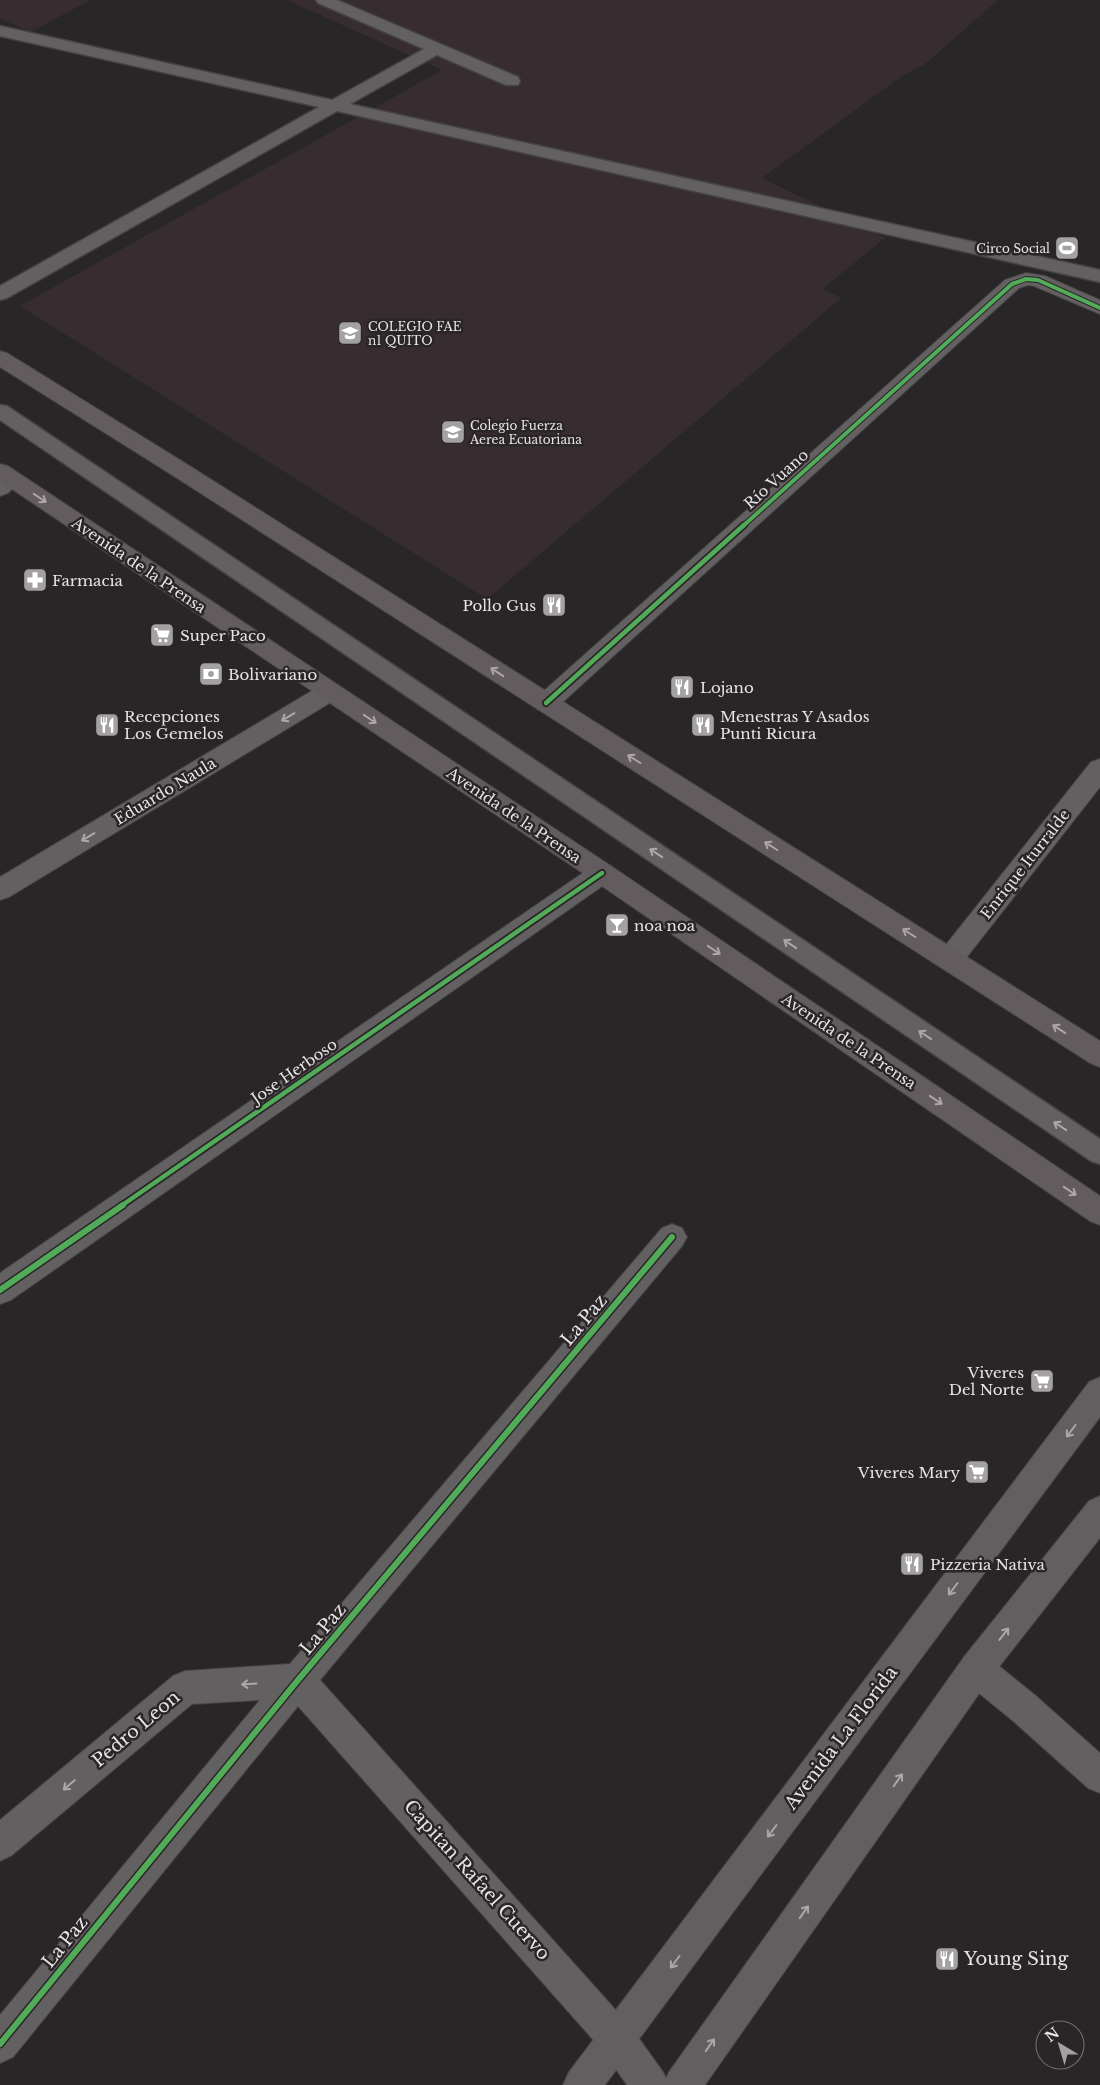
<svg xmlns="http://www.w3.org/2000/svg" width="1100" height="2085" viewBox="0 0 1100 2085" font-family="'Libre Baskerville',serif">
	<style>
		.built { fill: #372d31 }
		.lines { fill: none; stroke-linecap: round; stroke-linejoin: round }
		.service-casing { stroke: #454243; stroke-width: 3 }
		.minor-casing { stroke: #454243; stroke-width: 2 }
		.tertiary-casing { stroke: #454243; stroke-width: 2 }
		.secondary-casing { stroke: #454243; stroke-width: 2 }
		.primary-casing { stroke: #454243; stroke-width: 2 }
		.service { fill: #636061; fill-rule: evenodd }
		.minor { fill: #636061; fill-rule: evenodd }
		.tertiary { fill: #636061; fill-rule: evenodd }
		.secondary { fill: #635e60; fill-rule: evenodd }
		.primary { fill: #635c5e; fill-rule: evenodd }
		.cycleway-far2-casing { stroke: #2a2527; stroke-width: 6 }
		.cycleway-far1-casing { stroke: #2a2527; stroke-width: 8 }
		.cycleway-casing { stroke: #2a2527; stroke-width: 9 }
		.cycleway-far2 { stroke: #51ab58; stroke-width: 4 }
		.cycleway-far1 { stroke: #51ab58; stroke-width: 4.5 }
		.cycleway { stroke: #51ab58; stroke-width: 6 }
		.oneway { stroke: #aca6a8 }
		.oneway2 { stroke: #aca8aa }
		.oneway3 { stroke: #aca7a9 }
		.labels { text-anchor: middle; dominant-baseline: central; stroke-width: 5; stroke-linejoin: round; paint-order: stroke }
		.far-poi-label { font-size: 12px; fill: #e7e3e5; stroke: #2a2527; text-anchor: start }
		.street-label { font-size: 15px; fill: #e7e3e5; stroke: #2a2527 }
		.poi-label { font-size: 15px; fill: #e7e3e5; stroke: #2a2527; text-anchor: start }
		.near-street-label { font-size: 18px; fill: #e7e3e5; stroke: #2a2527 }
		.near-poi-label { font-size: 18px; fill: #e7e3e5; stroke: #2a2527; text-anchor: start }
	</style>
	<rect width="100%" height="100%" fill="#292627"/>
	<g class="built">
		<path d="M0 0H90L31 32 0 19Z"/>
		<path d="M287 0H998L925 64 902 76 762 178 885 238 822 289 841 298 487 599 20 306 442 70Z"/>
	</g>
	<g class="lines">
		<defs>
			<g id="service">
				<path d="M316 0H337L518 77 520 81 518 85H506L437 55 350 104 1100 270V282L337 111 7 298 0 300V286L319 107 0 36V26L332 100 424 49 318 3Z"/>
				<path d="M0 405 7 406 1100 1139V1164L1091 1161 0 420Z"/>
			</g>
			<g id="minor">
				<path d="M1026 273 1045 276 1100 300V314L1034 286 1028 285 1019 288 555 709 546 712 537 709 534 703 537 697 1005 280Z"/>
				<path d="M11 472 19 474 22 479 8 493 0 496V476Z"/>
				<path d="M329 683 338 686 341 692 338 698 9 897 0 900V877L320 686Z"/>
				<path d="M1100 759V787L959 967 950 970 941 967 937 959 941 951 1091 762Z"/>
				<path d="M602 863 611 866 615 873 611 880 11 1300 0 1304V1273L593 866Z"/>
				<path d="M672 1224 682 1228 687 1237 682 1246 320 1680 630 2026 636 2039 630 2052 617 2058 604 2052 298 1706 13 2057 0 2063V2015L260 1700 192 1704 12 1855 0 1861V1820L173 1676 185 1671 290 1664 662 1228Z"/>
				<path d="M976 1652 988 1657 1036 1696 1100 1753V1793L1088 1788 1012 1720 964 1681 959 1669 964 1657Z"/>
			</g>
			<path id="tertiary" d="M617 2020 630 2026 663 2072 669 2085H627L604 2052 598 2039 604 2026Z"/>
			<g id="secondary">
				<path d="M1100 1377V1417L605 2085H563L569 2072 1089 1382Z"/>
				<path d="M1100 1496V1538L988 1681 705 2085H663L669 2072 964 1657 1089 1501Z"/>
			</g>
			<g id="primary">
				<path d="M0 351 7 353 185 463 1100 1041V1067L1090 1063 169 473 0 367Z"/>
				<path d="M0 464 8 466 611 866 1100 1196V1225L1090 1221 593 880 0 481Z"/>
			</g>
		</defs>
		<use href="#service" class="service-casing"/>
		<use href="#minor" class="minor-casing"/>
		<use href="#tertiary" class="tertiary-casing"/>
		<use href="#secondary" class="secondary-casing"/>
		<use href="#primary" class="primary-casing"/>
		<use href="#service" class="service"/>
		<use href="#minor" class="minor"/>
		<use href="#tertiary" class="tertiary"/>
		<use href="#secondary" class="secondary"/>
		<use href="#primary" class="primary"/>
		<defs>
			<path id="cycleway-far2" d="M743 526 1012 284 1026 279 1038 280 1100 308"/>
			<g id="cycleway-far1">
				<path d="M546 703 744 525"/>
				<path d="M121 1206 602 873"/>
			</g>
			<g id="cycleway">
				<path d="M0 1290 123 1205"/>
				<path d="M0 2044 298 1680 672 1237"/>
			</g>
		</defs>
		<use href="#cycleway-far2" class="cycleway-far2-casing"/>
		<use href="#cycleway-far1" class="cycleway-far1-casing"/>
		<use href="#cycleway" class="cycleway-casing"/>
		<use href="#cycleway-far2" class="cycleway-far2"/>
		<use href="#cycleway-far1" class="cycleway-far1"/>
		<use href="#cycleway" class="cycleway"/>
	</g>
	<defs><path id="oneway-shaft" d="M-6 0H5M1.5-3L5.5 0L1.5 3" fill="none" stroke-width="1.6" stroke-linecap="round" stroke-linejoin="round" transform="scale(1.25)"/></defs>
	<g class="oneway">
		<use href="#oneway-shaft" transform="translate(40 498) rotate(34)"/>
		<use href="#oneway-shaft" transform="translate(497 672) rotate(-147)"/>
		<use href="#oneway-shaft" transform="translate(370 719) rotate(34)"/>
		<use href="#oneway-shaft" transform="translate(634 759) rotate(-148)"/>
		<use href="#oneway-shaft" transform="translate(771 846) rotate(-148)"/>
		<use href="#oneway-shaft" transform="translate(909 933) rotate(-148)"/>
		<use href="#oneway-shaft" transform="translate(714 950) rotate(34)"/>
		<use href="#oneway-shaft" transform="translate(1059 1029) rotate(-147)"/>
		<use href="#oneway-shaft" transform="translate(936 1100) rotate(34)"/>
		<use href="#oneway-shaft" transform="translate(1070 1191) rotate(34)"/>
	</g>
	<g class="oneway2">
		<use href="#oneway-shaft" transform="translate(288 717) rotate(149)"/>
		<use href="#oneway-shaft" transform="translate(88 837) rotate(149)"/>
		<use href="#oneway-shaft" transform="translate(656 853) rotate(-146)"/>
		<use href="#oneway-shaft" transform="translate(790 944) rotate(-146)"/>
		<use href="#oneway-shaft" transform="translate(925 1035) rotate(-146)"/>
		<use href="#oneway-shaft" transform="translate(1060 1126) rotate(-146)"/>
		<use href="#oneway-shaft" transform="translate(249 1684) rotate(176)"/>
		<use href="#oneway-shaft" transform="translate(69 1785) rotate(140)"/>
	</g>
	<g class="oneway3">
		<use href="#oneway-shaft" transform="translate(1071 1431) rotate(127)"/>
		<use href="#oneway-shaft" transform="translate(953 1589) rotate(127)"/>
		<use href="#oneway-shaft" transform="translate(1004 1634) rotate(-52)"/>
		<use href="#oneway-shaft" transform="translate(898 1780) rotate(-55)"/>
		<use href="#oneway-shaft" transform="translate(772 1831) rotate(127)"/>
		<use href="#oneway-shaft" transform="translate(804 1912) rotate(-55)"/>
		<use href="#oneway-shaft" transform="translate(675 1962) rotate(127)"/>
		<use href="#oneway-shaft" transform="translate(710 2045) rotate(-55)"/>
	</g>
	<defs>
		<symbol id="stadium-square" viewBox="-11 -11 22 22"><rect x="-9" y="-9" width="18" height="18" rx="4" fill="#a4a1a2" stroke="#2a2527"/><path d="M0-5a6.5 5 0 1 0 0 10a6.5 5 0 1 0 0-10ZM-3.5-1.8h7v3.6h-7Z" fill="#fff"/></symbol>
		<symbol id="school-square" viewBox="-11 -11 22 22"><rect x="-9" y="-9" width="18" height="18" rx="4" fill="#a4a1a2" stroke="#2a2527"/><path d="M0-5L7-2L0 1L-7-2ZM-4 1L0 2.5L4 1V4Q0 6-4 4Z" fill="#fff"/></symbol>
		<symbol id="pharmacy-square" viewBox="-11 -11 22 22"><rect x="-9" y="-9" width="18" height="18" rx="4" fill="#a4a1a2" stroke="#2a2527"/><path d="M-2-6h4v4h4v4h-4v4h-4v-4h-4v-4h4Z" fill="#fff"/></symbol>
		<symbol id="restaurant-square" viewBox="-11 -11 22 22"><rect x="-9" y="-9" width="18" height="18" rx="4" fill="#a4a1a2" stroke="#2a2527"/><path d="M-5-6h1v4h1v-4h1v4h1v-4h1v5L-1.5 .5V6h-2V.5L-5-1ZM5-6V6H3V1.5H1.5Q1.5-4 5-6Z" fill="#fff"/></symbol>
		<symbol id="supermarket-square" viewBox="-11 -11 22 22"><rect x="-9" y="-9" width="18" height="18" rx="4" fill="#a4a1a2" stroke="#2a2527"/><path d="M-6-5.5h2.5l.6 2H6L4.5 2H-2.5L-4.4-4H-6ZM-1.5 3.2a1.3 1.3 0 1 0 .1 0ZM3 3.2a1.3 1.3 0 1 0 .1 0Z" fill="#fff"/></symbol>
		<symbol id="bank-square" viewBox="-11 -11 22 22"><rect x="-9" y="-9" width="18" height="18" rx="4" fill="#a4a1a2" stroke="#2a2527"/><path d="M-6-4H6V4H-6ZM0-2.3a2.3 2.3 0 1 0 0 4.6a2.3 2.3 0 1 0 0-4.6Z" fill="#fff"/></symbol>
		<symbol id="bar-square" viewBox="-11 -11 22 22"><rect x="-9" y="-9" width="18" height="18" rx="4" fill="#a4a1a2" stroke="#2a2527"/><path d="M-6-5H6L.8 .8V4.5H3.5V6h-7V4.5H-.8V.8Z" fill="#fff"/></symbol>
	</defs>
	<g fill-rule="evenodd">
		<use href="#stadium-square" x="1053" y="234" width="28" height="28"/>
		<use href="#school-square" x="336" y="319" width="28" height="28"/>
		<use href="#school-square" x="439" y="418" width="28" height="28"/>
		<use href="#pharmacy-square" x="21" y="566" width="28" height="28"/>
		<use href="#restaurant-square" x="540" y="591" width="28" height="28"/>
		<use href="#supermarket-square" x="148" y="621" width="28" height="28"/>
		<use href="#bank-square" x="197" y="660" width="28" height="28"/>
		<use href="#restaurant-square" x="668" y="673" width="28" height="28"/>
		<use href="#restaurant-square" x="93" y="711" width="28" height="28"/>
		<use href="#restaurant-square" x="689" y="711" width="28" height="28"/>
		<use href="#bar-square" x="603" y="911" width="28" height="28"/>
		<use href="#supermarket-square" x="1028" y="1367" width="28" height="28"/>
		<use href="#supermarket-square" x="963" y="1458" width="28" height="28"/>
		<use href="#restaurant-square" x="898" y="1550" width="28" height="28"/>
		<use href="#restaurant-square" x="933" y="1945" width="28" height="28"/>
	</g>
	<g class="labels">
		<g class="far-poi-label">
			<text x="1050" y="248" text-anchor="end">Circo Social</text>
			<text x="368" y="326">COLEGIO FAE<tspan x="368" dy="14">n1 QUITO</tspan></text>
			<text x="470" y="425">Colegio Fuerza<tspan x="470" dy="14">Aerea Ecuatoriana</tspan></text>
		</g>
		<g class="street-label">
			<text transform="translate(776 479) rotate(-42)">Río Vuano</text>
			<text transform="translate(139 565) rotate(34)">Avenida de la Prensa</text>
			<text transform="translate(165 791) rotate(-31)">Eduardo Naula</text>
			<text transform="translate(514 815) rotate(34)">Avenida de la Prensa</text>
			<text transform="translate(1025 864) rotate(-52)">Enrique Iturralde</text>
			<text transform="translate(849 1041) rotate(34)">Avenida de la Prensa</text>
			<text transform="translate(294 1071) rotate(-35)">Jose Herboso</text>
		</g>
		<g class="poi-label">
			<text x="52" y="580">Farmacia</text>
			<text x="536" y="605" text-anchor="end">Pollo Gus</text>
			<text x="180" y="635">Super Paco</text>
			<text x="228" y="674">Bolivariano</text>
			<text x="700" y="687">Lojano</text>
			<text x="124" y="716">Recepciones<tspan x="124" dy="17">Los Gemelos</tspan></text>
			<text x="720" y="716">Menestras Y Asados<tspan x="720" dy="17">Punti Ricura</tspan></text>
			<text x="634" y="925">noa noa</text>
			<text x="1024" y="1372" text-anchor="end">Viveres<tspan x="1024" dy="17">Del Norte</tspan></text>
			<text x="960" y="1472" text-anchor="end">Viveres Mary</text>
			<text x="930" y="1564">Pizzeria Nativa</text>
		</g>
		<g class="near-street-label">
			<text transform="translate(584 1320) rotate(-50)">La Paz</text>
			<text transform="translate(323 1629) rotate(-50)">La Paz</text>
			<text transform="translate(136 1729) rotate(-40)">Pedro Leon</text>
			<text transform="translate(841 1738) rotate(-53)">Avenida La Florida</text>
			<text transform="translate(477 1880) rotate(48)">Capitan Rafael Cuervo</text>
			<text transform="translate(65 1942) rotate(-51)">La Paz</text>
		</g>
		<g class="near-poi-label">
			<text x="964" y="1959">Young Sing</text>
		</g>
	</g>
	<g transform="translate(1060 2045) rotate(322)"><circle r="24" fill="#2a2527" stroke="#767173"/>
	<path d="M0-4L9 19L0 12L-9 19Z" fill="#a4a1a2"/>
	<text y="-8" font-size="14" font-weight="bold" text-anchor="middle" fill="#e7e3e5">N</text>
	</g>
</svg>
